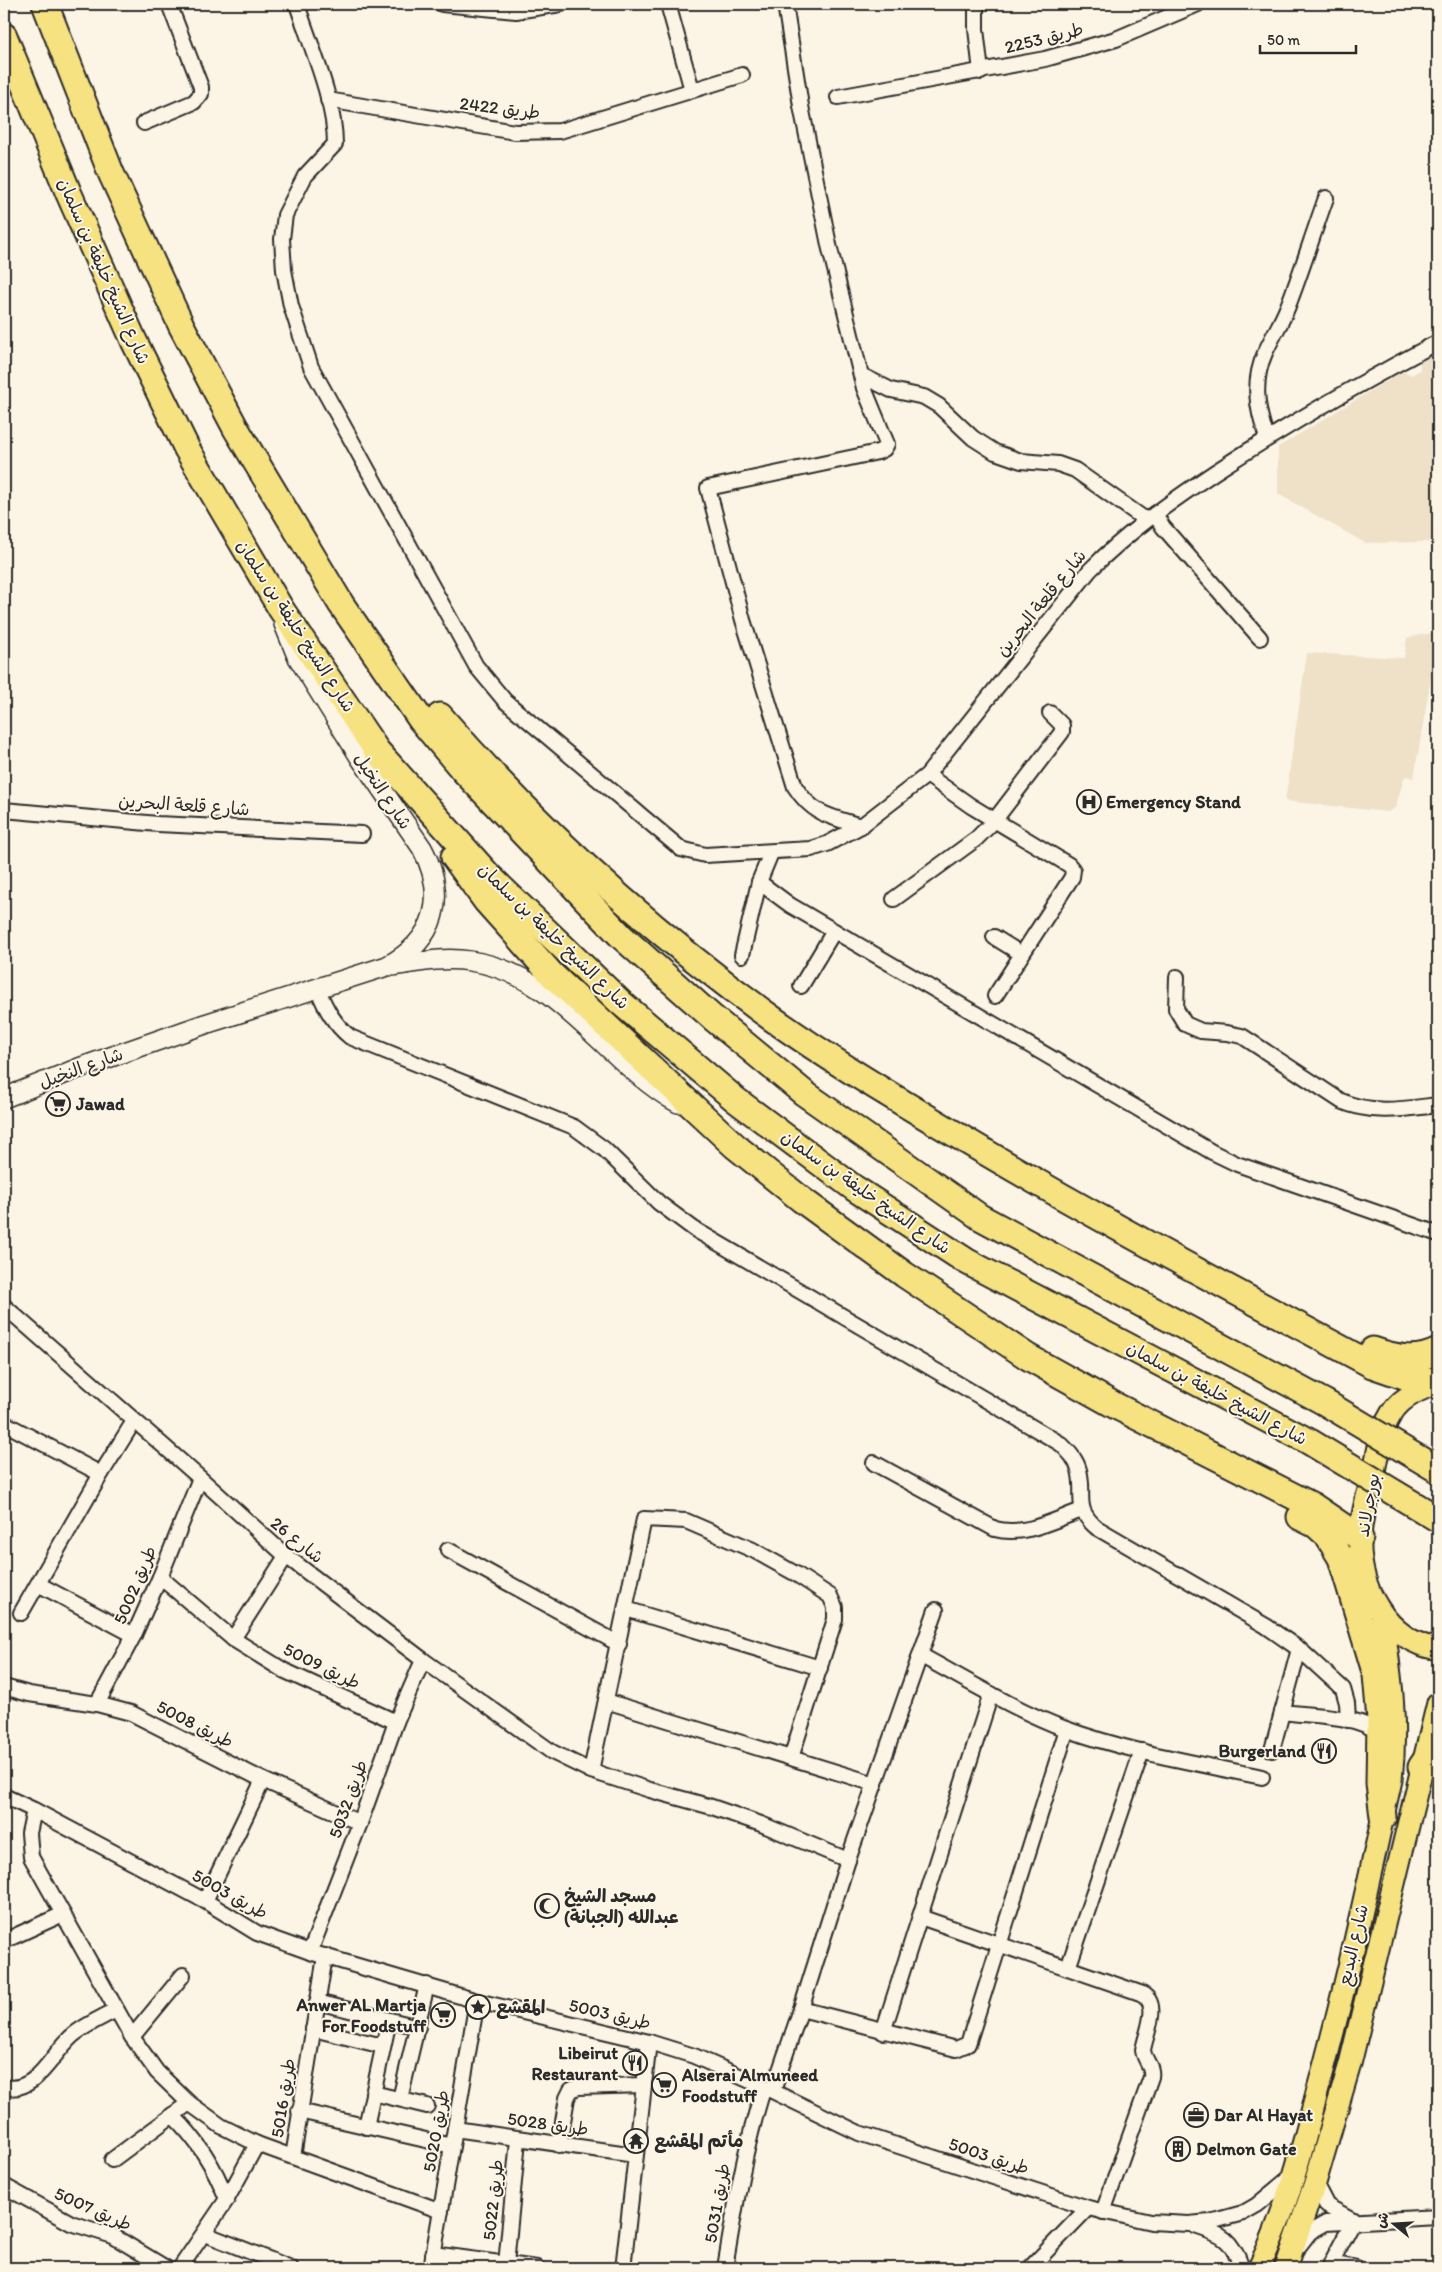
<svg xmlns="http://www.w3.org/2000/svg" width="1442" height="2272" viewBox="0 0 1442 2272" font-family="Itim,'Playpen Sans Arabic',sans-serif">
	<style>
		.built { fill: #eee1c8 }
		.green { fill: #aee9ae; stroke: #6c8a6c }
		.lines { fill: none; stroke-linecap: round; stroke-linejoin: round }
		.street-casing { stroke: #2b2b2b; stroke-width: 18 }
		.secondary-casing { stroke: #2b2b2b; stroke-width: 22 }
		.primary-casing { stroke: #2b2b2b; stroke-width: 25 }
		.highway-casing { stroke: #2b2b2b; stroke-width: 29 }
		.street { stroke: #fcf5e5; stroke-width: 14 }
		.secondary { stroke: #fcf5e5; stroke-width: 19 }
		.primary { stroke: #f7e281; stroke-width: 21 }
		.highway { stroke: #f7e281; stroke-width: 25 }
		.highway-bridge-casing { stroke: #2b2b2b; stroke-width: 29; stroke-linecap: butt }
		.highway-bridge { stroke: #f7e281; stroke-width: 25 }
		.labels { text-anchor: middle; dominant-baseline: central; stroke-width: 4; stroke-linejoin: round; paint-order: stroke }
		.street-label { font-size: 18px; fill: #2b2b2b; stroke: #fcf5e5 }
		.poi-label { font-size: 18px; font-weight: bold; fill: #2b2b2b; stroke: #fcf5e5; text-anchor: start }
	</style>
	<rect width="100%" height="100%" fill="#fcf5e5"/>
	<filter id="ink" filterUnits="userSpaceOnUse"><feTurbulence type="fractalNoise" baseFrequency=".02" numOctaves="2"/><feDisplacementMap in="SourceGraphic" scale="10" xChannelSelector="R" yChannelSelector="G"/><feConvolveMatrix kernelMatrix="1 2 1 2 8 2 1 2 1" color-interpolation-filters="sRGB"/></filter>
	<g filter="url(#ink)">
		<path class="built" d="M1438 353V672L1432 671 1414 778 1405 776 1395 808 1388 812 1285 801 1307 653 1404 658 1407 638 1431 633 1432 542 1365 543 1278 494V447L1403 371 1412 375 1420 370V362Z"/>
		<path class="green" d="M1087 791 1099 803 1091 810 1079 799Z"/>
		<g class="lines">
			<defs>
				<g id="street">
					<path d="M297 4C310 45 335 100 335 144L305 176 285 215 282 239 284 270 291 306 311 367 476 666 505 701 681 849 705 855 811 849 827 844 861 826 927 775 1090 570C1128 532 1170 502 1215 472 1287 425 1362 382 1438 342"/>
					<path d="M442 4 516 11 561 4"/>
					<path d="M668 4 692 90"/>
					<path d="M785 4 801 106 829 245 864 388 887 444 884 449 878 452 708 488 743 620 795 787C813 815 831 817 861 826"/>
					<path d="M976 4V29L981 72"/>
					<path d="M838 97 1045 59 1116 39 1198 4"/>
					<path d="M328 100 515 132 560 131 742 75"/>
					<path d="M144 123 194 102 201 94V87L169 4"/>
					<path d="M861 375 891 390 924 397 939 406 973 438 995 452 1021 461 1058 464 1075 470 1146 520"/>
					<path d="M1267 438C1257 410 1252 382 1265 353 1272 337 1282 322 1288 306 1302 270 1313 234 1326 198"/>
					<path d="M1155 514 1163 527 1260 638"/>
					<path d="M927 775 971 806 1069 865 1073 870 1072 877 995 996"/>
					<path d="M4 810 158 824 362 834"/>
					<path d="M759 882 790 905 1212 1152 1237 1164 1438 1234"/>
					<path d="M894 899 976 839 994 821 1062 732V725L1050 713"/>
					<path d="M994 937 1020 953"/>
					<path d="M742 955 759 882 771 853"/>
					<path d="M1177 977 1176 1009 1185 1024 1201 1031 1227 1033 1242 1036 1341 1101C1373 1115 1404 1109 1438 1105"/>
					<path d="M801 986 834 931"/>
					<path d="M318 990C326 1009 334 1024 350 1037L574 1127 604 1149 659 1203 694 1229 1061 1444C1069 1452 1076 1459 1079 1470 1086 1496 1072 1507 1097 1528L1266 1626 1299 1649 1343 1689 1347 1703 1348 1720"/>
					<path d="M4 1306 200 1478 286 1556 423 1660 552 1752 591 1771 650 1790 712 1807 761 1824 848 1860"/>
					<path d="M4 1423 101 1474"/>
					<path d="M874 1463 995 1529C1024 1537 1054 1520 1082 1510"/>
					<path d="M448 1550 619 1644"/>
					<path d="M160 1577 233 1639 283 1670 396 1722"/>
					<path d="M38 1584 134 1635"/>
					<path d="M626 1609 820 1668"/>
					<path d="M21 1613 101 1474 134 1421"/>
					<path d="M233 1639 286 1556"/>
					<path d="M920 1655C968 1681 1015 1710 1066 1729 1129 1752 1196 1763 1262 1777"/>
					<path d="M4 1687 29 1694 97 1704 131 1713 263 1780 360 1823"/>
					<path d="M606 1701 875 1784"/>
					<path d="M97 1704 134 1635 160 1577 200 1478"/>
					<path d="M1282 1712C1311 1716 1359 1714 1380 1734"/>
					<path d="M1272 1750 1299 1649"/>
					<path d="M591 1771 644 1519 686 1521 753 1550 796 1574 830 1596 835 1607V1619L791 1758"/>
					<path d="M4 1796 34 1810 205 1901 257 1933 310 1952 477 2001 649 2042 694 2056 764 2087 859 2133 1088 2208 1151 2222 1189 2224 1210 2222 1243 2213 1257 2205 1293 2175"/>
					<path d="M34 1810 29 1833 31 1857 132 2037 157 2072 189 2103 221 2126 257 2144 441 2211"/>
					<path d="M205 1901 263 1780"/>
					<path d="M920 1917 1140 1993C1162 2002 1146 2032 1143 2050 1144 2061 1153 2065 1151 2077L1103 2212"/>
					<path d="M4 1941 63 1914"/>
					<path d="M310 1952 360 1823 396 1722 423 1660"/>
					<path d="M1068 1968 1142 1751"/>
					<path d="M317 2002 418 2027"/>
					<path d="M801 2009 956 2049 968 2044 1067 1729"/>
					<path d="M313 2029 383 2046"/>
					<path d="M883 2032 991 1694"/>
					<path d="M132 2037 183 1975"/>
					<path d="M4 2087C36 2094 51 2055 72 2036 85 2025 101 2018 116 2010"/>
					<path d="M773 2091 801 2009 848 1860 936 1610"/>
					<path d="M373 2093 427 2106"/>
					<path d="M400 2099 427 1985"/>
					<path d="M299 2111 452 2146"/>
					<path d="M172 2115C198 2140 214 2166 227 2199"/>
					<path d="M366 2127 389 2020"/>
					<path d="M455 2129 635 2155"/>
					<path d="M559 2145 567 2098 571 2090 578 2087 644 2085"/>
					<path d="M293 2157 325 1956"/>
					<path d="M112 2160 189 2103"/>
					<path d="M1315 2183 1327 2206 1353 2220"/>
					<path d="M4 2186 71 2223 113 2236 166 2268"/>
					<path d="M1354 2220 1331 2263 1357 2268"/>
					<path d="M1195 2226C1223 2235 1232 2239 1242 2268"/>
					<path d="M205 2234 291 2268"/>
					<path d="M1299 2246 1310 2232 1326 2223 1438 2217"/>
					<path d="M433 2254 537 2268"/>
					<path d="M506 2264 518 2140"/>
					<path d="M180 2268 227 2199 257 2144"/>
					<path d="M431 2268 477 2001"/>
					<path d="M623 2268 649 2042"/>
					<path d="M725 2268C735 2207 745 2146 764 2087"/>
					<path d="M1030 2268 1088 2208"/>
				</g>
				<g id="secondary">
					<path d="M393 966C419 962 444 957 470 961 558 973 605 1062 678 1103"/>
					<path d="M4 1098 79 1068 205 1024 387 966C436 940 448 897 422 848L361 759 297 656 284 624"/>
				</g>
				<g id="primary">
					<path d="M1438 1383C1426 1387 1411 1393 1401 1402 1382 1419 1379 1447 1374 1471 1368 1493 1361 1516 1360 1538 1358 1587 1386 1641 1438 1649"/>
					<path d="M1259 2268C1286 2212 1302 2150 1318 2089 1346 1987 1368 1883 1391 1780 1398 1721 1390 1672 1382 1614"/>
					<path d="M1286 2268 1315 2183 1350 2064 1438 1703"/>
				</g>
				<g id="highway">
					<path d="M45 4 111 173 181 325 235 427 341 604 421 720 463 770 622 937 713 1018 804 1093 980 1217 1324 1402"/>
					<path d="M4 36 69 194 134 341 187 449 281 609 377 751 489 876 620 1002 736 1100 854 1188 966 1261 1310 1442"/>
					<path d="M440 716C537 828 650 930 770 1017 826 1057 886 1093 945 1128 1084 1212 1229 1288 1372 1365L1404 1376 1438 1382"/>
					<path d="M454 857 486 901 553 976 735 1146 802 1200 905 1275 1028 1357 1116 1406 1313 1506 1360 1538"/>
					<path d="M1373 1350C1395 1358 1417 1362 1438 1351"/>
					<path d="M1300 1517 1316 1525 1327 1535 1341 1558 1376 1675 1380 1720 1379 1784 1383 1817"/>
					<path d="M1421 1767 1438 1742"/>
				</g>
			</defs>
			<use href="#street" class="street-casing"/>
			<use href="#secondary" class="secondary-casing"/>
			<use href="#primary" class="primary-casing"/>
			<use href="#highway" class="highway-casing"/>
			<use href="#street" class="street"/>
			<use href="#secondary" class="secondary"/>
			<use href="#primary" class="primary"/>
			<use href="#highway" class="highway"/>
			<defs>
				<g id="highway-bridge">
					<path d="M1324 1402 1438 1470"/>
					<path d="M1310 1442 1438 1519"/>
				</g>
			</defs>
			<use href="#highway-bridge" class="highway-bridge-casing"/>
			<use href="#highway-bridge" class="highway-bridge"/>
		</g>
	</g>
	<defs>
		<symbol id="hospital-ring" viewBox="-11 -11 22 22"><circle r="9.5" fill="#fcf5e5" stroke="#2b2b2b" stroke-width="1.5"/><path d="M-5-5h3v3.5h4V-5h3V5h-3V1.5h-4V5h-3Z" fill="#2b2b2b"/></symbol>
		<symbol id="supermarket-ring" viewBox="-11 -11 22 22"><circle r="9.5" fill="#fcf5e5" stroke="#2b2b2b" stroke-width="1.5"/><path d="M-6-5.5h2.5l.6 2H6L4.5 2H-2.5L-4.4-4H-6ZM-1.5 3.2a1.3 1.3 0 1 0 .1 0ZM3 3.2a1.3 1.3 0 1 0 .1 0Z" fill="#2b2b2b"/></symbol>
		<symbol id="restaurant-ring" viewBox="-11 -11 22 22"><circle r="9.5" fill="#fcf5e5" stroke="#2b2b2b" stroke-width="1.5"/><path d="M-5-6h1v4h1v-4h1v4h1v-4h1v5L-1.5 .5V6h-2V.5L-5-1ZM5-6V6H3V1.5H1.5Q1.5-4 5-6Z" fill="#2b2b2b"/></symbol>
		<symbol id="mosque-ring" viewBox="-11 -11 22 22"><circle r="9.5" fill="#fcf5e5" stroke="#2b2b2b" stroke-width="1.5"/><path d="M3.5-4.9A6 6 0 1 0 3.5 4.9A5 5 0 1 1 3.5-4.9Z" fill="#2b2b2b"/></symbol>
		<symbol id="sight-ring" viewBox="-11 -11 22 22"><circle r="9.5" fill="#fcf5e5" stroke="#2b2b2b" stroke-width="1.5"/><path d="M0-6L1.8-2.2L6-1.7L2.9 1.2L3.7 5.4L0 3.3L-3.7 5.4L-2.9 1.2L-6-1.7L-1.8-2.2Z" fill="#2b2b2b"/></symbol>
		<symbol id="office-ring" viewBox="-11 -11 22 22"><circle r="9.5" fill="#fcf5e5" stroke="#2b2b2b" stroke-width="1.5"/><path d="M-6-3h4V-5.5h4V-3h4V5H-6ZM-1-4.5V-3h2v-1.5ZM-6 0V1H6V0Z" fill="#2b2b2b"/></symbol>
		<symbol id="temple-ring" viewBox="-11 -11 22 22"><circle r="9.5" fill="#fcf5e5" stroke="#2b2b2b" stroke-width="1.5"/><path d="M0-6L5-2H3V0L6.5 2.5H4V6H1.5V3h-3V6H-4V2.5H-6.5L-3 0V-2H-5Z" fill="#2b2b2b"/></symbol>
		<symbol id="building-ring" viewBox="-11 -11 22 22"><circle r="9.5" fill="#fcf5e5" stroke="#2b2b2b" stroke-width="1.5"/><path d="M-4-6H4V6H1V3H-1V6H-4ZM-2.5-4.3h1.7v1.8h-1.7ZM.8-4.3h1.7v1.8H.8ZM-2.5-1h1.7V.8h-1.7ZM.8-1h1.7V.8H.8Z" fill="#2b2b2b"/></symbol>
	</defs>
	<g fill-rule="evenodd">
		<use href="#hospital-ring" x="1075" y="788" width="28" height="28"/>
		<use href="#supermarket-ring" x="44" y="1090" width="28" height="28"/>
		<use href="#restaurant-ring" x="1310" y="1737" width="28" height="28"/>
		<use href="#mosque-ring" x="533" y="1892" width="28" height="28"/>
		<use href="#sight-ring" x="464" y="1993" width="28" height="28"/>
		<use href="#supermarket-ring" x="429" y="2001" width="28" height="28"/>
		<use href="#restaurant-ring" x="621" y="2049" width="28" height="28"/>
		<use href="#supermarket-ring" x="650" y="2071" width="28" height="28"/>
		<use href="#office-ring" x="1182" y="2101" width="28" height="28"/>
		<use href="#temple-ring" x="622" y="2127" width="28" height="28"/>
		<use href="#building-ring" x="1164" y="2135" width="28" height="28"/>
	</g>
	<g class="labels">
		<g class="street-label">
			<text transform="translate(1044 38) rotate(-14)">طريق 2253</text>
			<text transform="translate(500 108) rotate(7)">طريق 2422</text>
			<text transform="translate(104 271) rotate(66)">شارع الشيخ خليفة بن سلمان</text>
			<text transform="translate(1041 603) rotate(-51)">شارع قلعة البحرين</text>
			<text transform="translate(296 626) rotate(57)">شارع الشيخ خليفة بن سلمان</text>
			<text transform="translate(383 791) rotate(56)">شارع النخيل</text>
			<text transform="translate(184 805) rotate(4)">شارع قلعة البحرين</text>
			<text transform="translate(554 936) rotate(44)">شارع الشيخ خليفة بن سلمان</text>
			<text transform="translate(81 1068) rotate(-20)">شارع النخيل</text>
			<text transform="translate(866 1192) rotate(35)">شارع الشيخ خليفة بن سلمان</text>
			<text transform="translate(1217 1393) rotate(28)">شارع الشيخ خليفة بن سلمان</text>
			<text transform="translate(1368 1505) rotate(-80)">بورجرلاند</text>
			<text transform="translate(297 1540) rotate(39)">شارع 26</text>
			<text transform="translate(135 1585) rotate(-67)">طريق 5002</text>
			<text transform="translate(322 1666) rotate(26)">طريق 5009</text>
			<text transform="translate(195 1724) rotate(27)">طريق 5008</text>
			<text transform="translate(348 1799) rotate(-70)">طريق 5032</text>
			<text transform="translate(230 1894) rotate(29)">طريق 5003</text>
			<text transform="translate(1353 1945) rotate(-77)">شارع البديع</text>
			<text transform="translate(610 2014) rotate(13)">طريق 5003</text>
			<text transform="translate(283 2098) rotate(-81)">طريق 5016</text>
			<text transform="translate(548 2124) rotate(8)">طريق 5028</text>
			<text transform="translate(436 2131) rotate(-80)">طريق 5020</text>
			<text transform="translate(989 2156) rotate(18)">طريق 5003</text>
			<text transform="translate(493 2200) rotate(-84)">طريق 5022</text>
			<text transform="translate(717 2203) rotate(-80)">طريق 5031</text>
			<text transform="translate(93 2209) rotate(24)">طريق 5007</text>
		</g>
		<g class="poi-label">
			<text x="1106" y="802">Emergency Stand</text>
			<text x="76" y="1104">Jawad</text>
			<text x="1306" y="1751" text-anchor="end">Burgerland</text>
			<text x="564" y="1896">مسجد الشيخ<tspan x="564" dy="21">عبدالله (الجبانة)</tspan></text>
			<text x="426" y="2005" text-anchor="end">Anwer AL Martja<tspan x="426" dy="21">For Foodstuff</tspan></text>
			<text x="496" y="2007">المقشع</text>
			<text x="618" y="2053" text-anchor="end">Libeirut<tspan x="618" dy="21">Restaurant</tspan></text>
			<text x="682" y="2075">Alserai Almuneed<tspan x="682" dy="21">Foodstuff</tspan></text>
			<text x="1214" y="2115">Dar Al Hayat</text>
			<text x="654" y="2141">مأتم المقشع</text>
			<text x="1196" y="2149">Delmon Gate</text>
		</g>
	</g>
	<rect width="1442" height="2272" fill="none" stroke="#fcf5e5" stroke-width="20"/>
	<rect x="10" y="10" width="1422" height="2252" fill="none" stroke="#2b2b2b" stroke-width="2" filter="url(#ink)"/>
	<g transform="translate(1394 2224) rotate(288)" stroke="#fcf5e5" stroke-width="4" paint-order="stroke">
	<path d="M0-4L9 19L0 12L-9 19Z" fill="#2b2b2b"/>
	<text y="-8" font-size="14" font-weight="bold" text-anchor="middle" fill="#2b2b2b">ش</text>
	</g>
	<path d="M1260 45v8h96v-8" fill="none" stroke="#2b2b2b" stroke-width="2.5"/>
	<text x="1267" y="45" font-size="15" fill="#2b2b2b" stroke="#fcf5e5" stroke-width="4" paint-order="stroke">50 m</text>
</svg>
